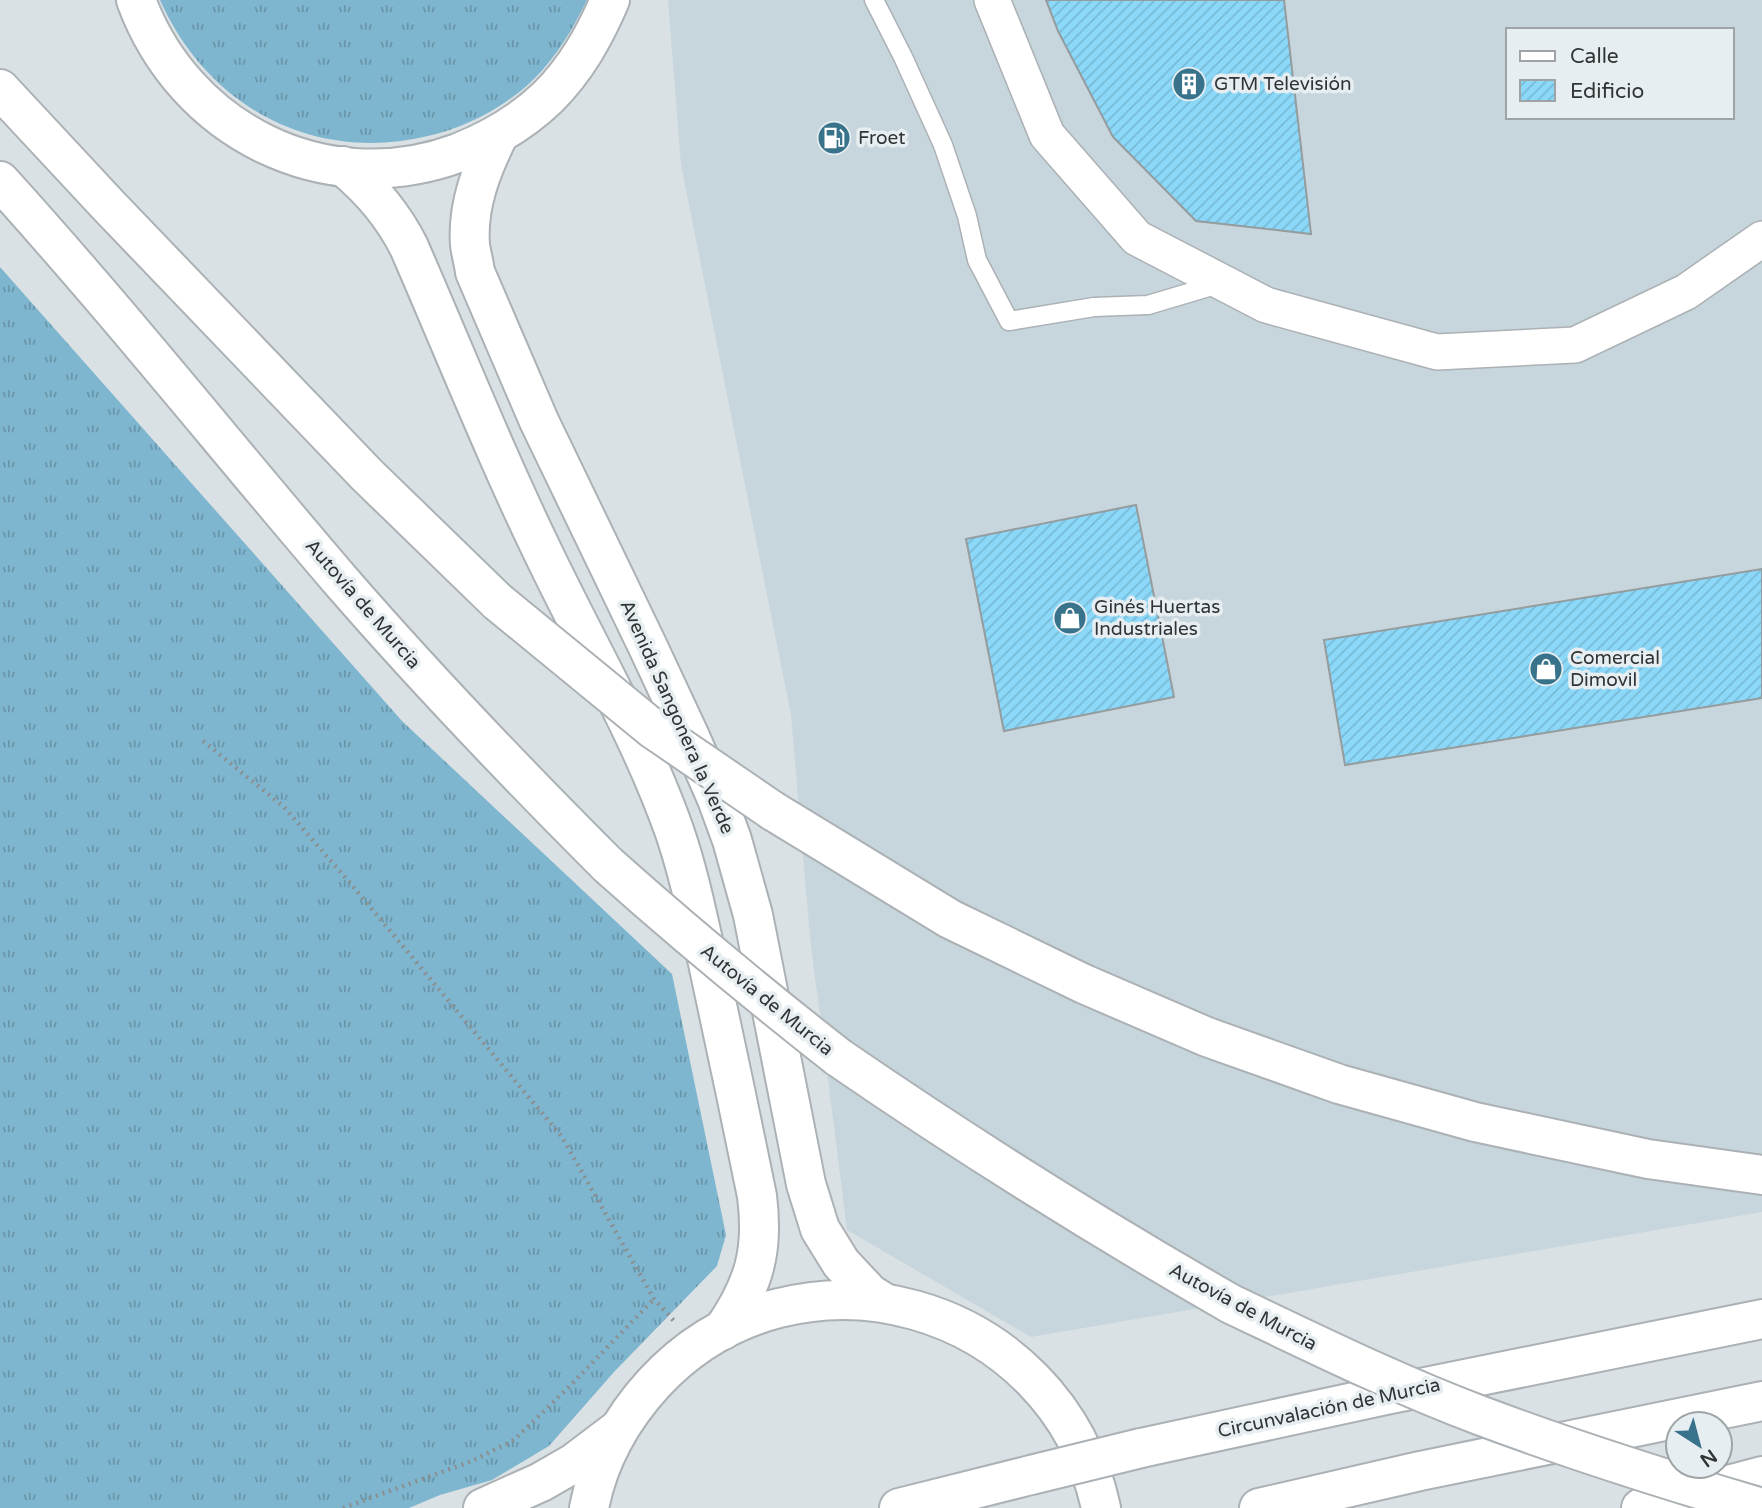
<svg xmlns="http://www.w3.org/2000/svg" width="1762" height="1508" viewBox="0 0 1762 1508" font-family="'Varela Round',sans-serif">
	<style>
		.built { fill: #c7d5dc; fill-rule: evenodd }
		.grass { fill: url(#grass-tufts) }
		.building { fill: url(#building-hatch); stroke: #959c9e; stroke-width: 2 }
		.lines { fill: none; stroke-linecap: round; stroke-linejoin: round }
		.service-casing { stroke: #abb1b4; stroke-width: 21 }
		.minor-casing { stroke: #abb1b4; stroke-width: 38 }
		.tertiary-casing { stroke: #abb1b4; stroke-width: 42 }
		.motorway-casing { stroke: #abb1b4; stroke-width: 42 }
		.path { stroke: #8a8f91; stroke-width: 4.5; stroke-dasharray: 2 5; stroke-linecap: butt }
		.service { stroke: #fff; stroke-width: 18 }
		.minor { stroke: #fff; stroke-width: 35 }
		.tertiary { stroke: #fff; stroke-width: 38 }
		.motorway { stroke: #fff; stroke-width: 38 }
		.motorway-bridge-casing { stroke: #abb1b4; stroke-width: 42; stroke-linecap: butt }
		.motorway-bridge { stroke: #fff; stroke-width: 38 }
		.labels { text-anchor: middle; dominant-baseline: central; stroke-width: 7; stroke-linejoin: round; paint-order: stroke }
		.poi-label { font-size: 19px; fill: #313435; stroke: #e7eef1; text-anchor: start }
		.street-label { font-size: 19px; fill: #313435; stroke: #e7eef1 }
	</style>
	<defs>
		<pattern id="grass-tufts" width="24" height="20" patternUnits="userSpaceOnUse" patternTransform="scale(1.75)"><rect width="24" height="20" fill="#7fb6cf"/><path d="M3 7l-1-3M5 7V3M7 7l1-3M15 17l-1-3M17 17v-4M19 17l1-3" fill="none" stroke="#6995a9"/></pattern>
		<pattern id="building-hatch" width="6" height="6" patternUnits="userSpaceOnUse" patternTransform="scale(1.75)"><rect width="6" height="6" fill="#8bd8f9"/><path d="M-1 1l2-2M0 6l6-6M5 7l2-2" fill="none" stroke="#78bad6"/></pattern>
	</defs>
	<rect width="100%" height="100%" fill="#dae1e4"/>
	<path class="built" d="M668 0H1762V1212L1031 1337 847 1230 810 937 791 715 681 165ZM1508 30H1732V117H1508Z"/>
	<g class="grass">
		<path d="M160 0H587C573 29 557 56 534 79 505 107 467 127 428 136 313 164 207 106 160 0Z"/>
		<path d="M0 267 402 721 672 974 726 1235 717 1266 614 1372 549 1446 492 1480 440 1495 409 1508H0Z"/>
	</g>
	<g class="building">
		<path d="M1046 0H1284L1311 234 1196 221 1113 137 1058 31Z"/>
		<path d="M1136 505 1174 697 1004 731 966 539Z"/>
		<path d="M1762 569V698L1345 765 1324 640Z"/>
	</g>
	<g class="lines">
		<defs>
			<path id="service" d="M874 0 903 57 943 145 967 216 977 260 1009 321 1094 307 1148 305 1222 283"/>
			<path id="minor" d="M992 0 1047 135 1137 238 1266 305 1437 352 1575 345 1686 292 1762 239"/>
			<g id="tertiary">
				<path d="M136 0C184 131 325 202 458 153 491 140 522 122 548 97 576 69 594 37 610 0"/>
				<path d="M499 134C482 168 467 205 470 245 471 253 474 263 475 272L539 421 648 647 690 737 717 799 732 840 753 915 806 1184 820 1229 841 1263 870 1294 883 1302"/>
				<path d="M343 166C371 189 393 215 409 247 456 355 500 466 552 571 594 657 642 740 674 830 689 873 698 919 708 963 725 1041 741 1118 757 1196 764 1251 754 1285 723 1330"/>
				<path d="M589 1508C598 1461 622 1418 654 1383 798 1228 1057 1302 1101 1508"/>
			</g>
			<g id="motorway">
				<path d="M0 89 108 205 367 475 498 602"/>
				<path d="M0 181C117 310 226 447 340 580 426 679 516 773 608 865"/>
				<path d="M773 811 950 919 1084 984 1207 1037 1339 1084 1475 1122 1648 1159 1762 1175"/>
				<path d="M838 1057C966 1145 1097 1227 1231 1304"/>
				<path d="M1141 1448 1386 1395 1762 1319"/>
				<path d="M483 1508 541 1482 574 1463 619 1429"/>
				<path d="M899 1508 1031 1475"/>
				<path d="M1259 1508 1420 1471 1762 1401"/>
				<path d="M1641 1508 1762 1476"/>
			</g>
		</defs>
		<use href="#service" class="service-casing"/>
		<use href="#minor" class="minor-casing"/>
		<use href="#tertiary" class="tertiary-casing"/>
		<use href="#motorway" class="motorway-casing"/>
		<g class="path">
			<path d="M203 741 284 807 351 884 562 1137 654 1299 675 1322"/>
			<path d="M343 1508 472 1461 514 1440 565 1391 654 1299"/>
		</g>
		<use href="#service" class="service"/>
		<use href="#minor" class="minor"/>
		<use href="#tertiary" class="tertiary"/>
		<use href="#motorway" class="motorway"/>
		<defs>
			<g id="motorway-bridge">
				<path d="M498 602 653 729 773 811"/>
				<path d="M608 865C683 932 759 995 838 1057"/>
				<path d="M1231 1304C1313 1343 1394 1383 1479 1415 1572 1450 1667 1480 1762 1508"/>
				<path d="M1031 1475 1141 1448"/>
			</g>
		</defs>
		<use href="#motorway-bridge" class="motorway-bridge-casing"/>
		<use href="#motorway-bridge" class="motorway-bridge"/>
	</g>
	<defs>
		<symbol id="building-disc" viewBox="-11 -11 22 22"><circle r="9.5" fill="#38738b" stroke="#e7eef1"/><path d="M-4-6H4V6H1V3H-1V6H-4ZM-2.5-4.3h1.7v1.8h-1.7ZM.8-4.3h1.7v1.8H.8ZM-2.5-1h1.7V.8h-1.7ZM.8-1h1.7V.8H.8Z" fill="#fff"/></symbol>
		<symbol id="fuel-disc" viewBox="-11 -11 22 22"><circle r="9.5" fill="#38738b" stroke="#e7eef1"/><path d="M-5.5-6h7V0h2V4h1.3V-2.5L3-4.5l.8-.8L6-3V5H2.5V1h-1V6h-7ZM-4.2-4.7v3.2H.2V-4.7Z" fill="#fff"/></symbol>
		<symbol id="shop-disc" viewBox="-11 -11 22 22"><circle r="9.5" fill="#38738b" stroke="#e7eef1"/><path d="M-5-2.5h2.3a2.7 3.5 0 0 1 5.4 0H5L5.5 6h-11ZM-1.5-2.5h3a1.5 2.3 0 0 0-3 0Z" fill="#fff"/></symbol>
	</defs>
	<g fill-rule="evenodd">
		<use href="#building-disc" x="1170" y="65" width="38" height="38"/>
		<use href="#fuel-disc" x="815" y="119" width="38" height="38"/>
		<use href="#shop-disc" x="1051" y="599" width="38" height="38"/>
		<use href="#shop-disc" x="1527" y="650" width="38" height="38"/>
	</g>
	<g class="labels">
		<g class="poi-label">
			<text x="1214" y="84">GTM Televisión</text>
			<text x="858" y="138">Froet</text>
			<text x="1094" y="607">Ginés Huertas<tspan x="1094" dy="22">Industriales</tspan></text>
			<text x="1570" y="658">Comercial<tspan x="1570" dy="22">Dimovil</tspan></text>
		</g>
		<g class="street-label">
			<text transform="translate(363 604) rotate(49)">Autovía de Murcia</text>
			<text transform="translate(677 717) rotate(66)">Avenida Sangonera la Verde</text>
			<text transform="translate(767 1000) rotate(39)">Autovía de Murcia</text>
			<text transform="translate(1243 1307) rotate(28)">Autovía de Murcia</text>
			<text transform="translate(1329 1408) rotate(-12)">Circunvalación de Murcia</text>
		</g>
	</g>
	<rect x="1506" y="28" width="228" height="91" fill="#e7eef1" stroke="#9ea4a6" stroke-width="2"/>
	<rect x="1520" y="51" width="35" height="10" fill="#ffffff" stroke="#9ea4a6" stroke-width="2"/>
	<text x="1570" y="63" font-size="21" fill="#313435">Calle</text>
	<rect x="1520" y="80" width="35" height="21" fill="url(#building-hatch)" stroke="#9ea4a6" stroke-width="2"/>
	<text x="1570" y="98" font-size="21" fill="#313435">Edificio</text>
	<g transform="translate(1699 1445) rotate(144)"><circle r="33" fill="#e7eef1" stroke="#9ea4a6" stroke-width="2"/>
	<path d="M0-5L12 26L0 18L-12 26Z" fill="#38738b"/>
	<text y="-10" font-size="19" font-weight="bold" text-anchor="middle" fill="#313435">N</text>
	</g>
</svg>
